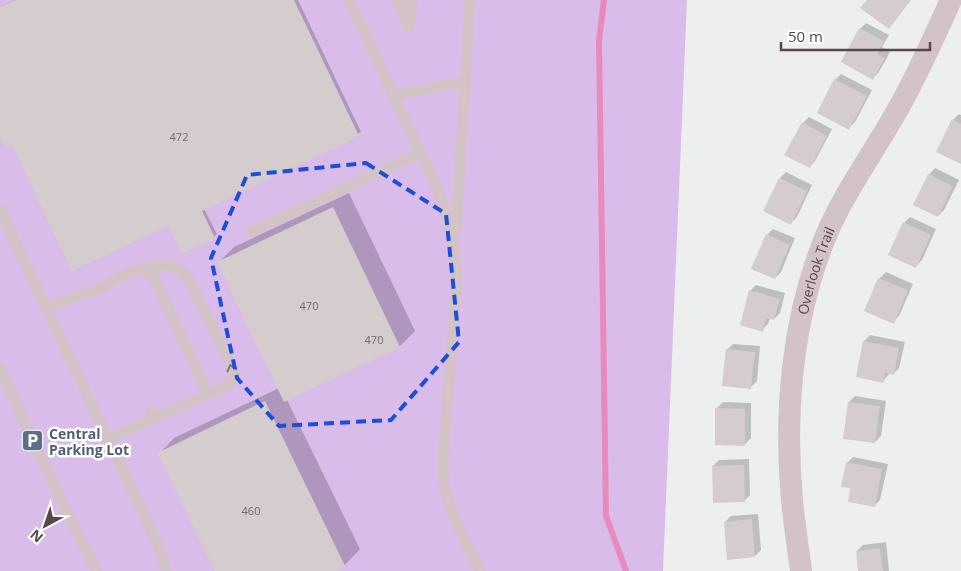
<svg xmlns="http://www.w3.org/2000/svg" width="961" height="571" viewBox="0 0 961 571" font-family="'Open Sans',sans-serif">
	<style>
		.green { fill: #dabceb }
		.shadow { fill: #0003 }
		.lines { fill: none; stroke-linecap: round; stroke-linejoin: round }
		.stream { stroke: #e68bbc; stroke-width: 6 }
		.building { fill: #d4cccd }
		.service { stroke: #d3c3c7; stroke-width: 11 }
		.minor { stroke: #d3c3c7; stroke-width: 22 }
		.oneway { stroke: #837276 }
		.marked { fill: none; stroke: #1d4ed8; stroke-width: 4; stroke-dasharray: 10 6; stroke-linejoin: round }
		.labels { text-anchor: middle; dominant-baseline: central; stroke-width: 5; stroke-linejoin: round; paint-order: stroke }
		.number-label { font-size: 11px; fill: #77686c }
		.street-label { font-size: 14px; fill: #58464b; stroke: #fff }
		.service-label { font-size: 14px; font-weight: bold; fill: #4e5e75; stroke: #fff; text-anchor: start }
	</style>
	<rect width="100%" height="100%" fill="#ecefed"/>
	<path class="green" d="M0 0H687L663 571H0Z"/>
	<g class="shadow">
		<path d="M15 0H298L361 132 204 209 217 234 214 237 169 224 12 144 0 135V7Z"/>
		<path d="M866 23 889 35 882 47 890 52 879 72 873 78 860 29Z"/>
		<path d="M841 74 872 90 855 122 849 128 835 80Z"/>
		<path d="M959 114 961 115V163L953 120Z"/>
		<path d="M809 117 832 129 815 161 809 167 803 123Z"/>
		<path d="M935 168 959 180 944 210 938 216 929 175Z"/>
		<path d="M786 172 812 185 797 217 791 223 780 178Z"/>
		<path d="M349 193 415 331 400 346 287 400 360 549 345 565 332 571H216L159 454 174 438 279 388 218 263 234 247Z"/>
		<path d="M910 217 936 229 922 260 916 266 904 223Z"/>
		<path d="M773 229 795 238 781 272 775 278 767 235Z"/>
		<path d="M886 272 913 284 899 316 893 322 866 310 880 278Z"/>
		<path d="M756 285 785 293 780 313 774 319 770 318 768 324 762 330 750 291Z"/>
		<path d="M870 335 905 342 899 368 893 374 890 373 883 381 857 376 864 341Z"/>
		<path d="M733 344 760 346 757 381 751 387 727 350Z"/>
		<path d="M855 396 886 401 881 436 875 442 849 402Z"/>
		<path d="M723 402 751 403V438L745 444 717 408Z"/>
		<path d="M853 457 888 464 880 500 874 506 852 487 847 463Z"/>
		<path d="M749 459 750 495 744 501 713 466 719 460Z"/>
		<path d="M758 514 761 550 755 556 725 522 731 516Z"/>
		<path d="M886 542 889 571H860L857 551 863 545Z"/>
	</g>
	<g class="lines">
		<path class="stream" d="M604 0 599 41 606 516 626 571"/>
	</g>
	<g class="building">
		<path d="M16 0H294L359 136 202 211 215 238 182 254 168 226 72 271 12 146 6 149 0 137V7Z"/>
		<path d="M867 0H911L889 29 860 8Z"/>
		<path d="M859 28 884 41 877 54 885 58 873 80 841 62Z"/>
		<path d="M834 79 867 96 849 130 817 113Z"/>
		<path d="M952 119 961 124V164L936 152Z"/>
		<path d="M802 122 827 136 810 168 784 155Z"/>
		<path d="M928 174 953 186 938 217 913 205Z"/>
		<path d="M779 178 807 191 791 225 763 211Z"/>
		<path d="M333 207 400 347 284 402 217 262Z"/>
		<path d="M903 222 931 235 916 268 888 255Z"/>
		<path d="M766 234 790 245 775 279 751 269Z"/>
		<path d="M878 278 908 290 894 324 864 311Z"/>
		<path d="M749 290 780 299 774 320 766 318 763 332 740 325Z"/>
		<path d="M863 341 899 348 894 375 885 373 884 383 856 377Z"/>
		<path d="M726 349 755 352 751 389 722 386Z"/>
		<path d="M265 401 345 566 335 571H215L157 453Z"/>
		<path d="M848 402 880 406 875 443 843 439Z"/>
		<path d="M715 408 745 409V446L715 445Z"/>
		<path d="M846 462 882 469 875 507 848 502 850 488 841 487Z"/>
		<path d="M744 465 745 502 713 503 712 466Z"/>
		<path d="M752 519 755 557 727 560 724 522Z"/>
		<path d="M880 548 883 571H858L856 551Z"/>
	</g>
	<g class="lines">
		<g class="service">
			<path d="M349 0 431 175C451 220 457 244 456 294L443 457C443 469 443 481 446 492 452 519 468 546 480 571"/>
			<path d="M397 0 409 27 412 0"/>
			<path d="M393 95 464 82"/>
			<path d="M0 210 159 547 167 571"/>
			<path d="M456 230 470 0"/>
			<path d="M251 232 420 153"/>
			<path d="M135 270 159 265 173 266 189 279 233 370V379L228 385 153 419"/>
			<path d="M45 307 94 291 135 270H145L153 276 208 394"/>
			<path d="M0 369 65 509 97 571"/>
			<path d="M108 439 153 419 151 411"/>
		</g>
		<path class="minor" id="s1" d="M801 571C798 547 794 523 792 500 784 413 792 319 825 238 844 192 874 152 898 109 918 74 934 37 951 0"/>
	</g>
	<defs><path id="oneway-chevron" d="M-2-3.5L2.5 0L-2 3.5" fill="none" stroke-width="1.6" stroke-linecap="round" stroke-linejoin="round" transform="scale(1.25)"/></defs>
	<use class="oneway" href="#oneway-chevron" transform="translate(231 368) rotate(-105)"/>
	<path class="marked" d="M366 163 446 214 459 342 391 420 279 426 237 378 211 258 247 175Z"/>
	<defs>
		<symbol id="parking-square" viewBox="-11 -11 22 22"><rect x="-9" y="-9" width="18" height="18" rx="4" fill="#5c6f8a" stroke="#fff"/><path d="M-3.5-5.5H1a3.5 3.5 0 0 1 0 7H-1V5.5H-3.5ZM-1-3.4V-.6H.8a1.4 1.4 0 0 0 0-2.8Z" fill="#fff"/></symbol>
	</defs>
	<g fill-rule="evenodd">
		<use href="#parking-square" x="20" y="428" width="25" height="25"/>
	</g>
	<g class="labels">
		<g class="number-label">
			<text x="179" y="136">472</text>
			<text x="309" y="305">470</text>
			<text x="374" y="339">470</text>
			<text x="251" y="510">460</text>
		</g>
		<g class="street-label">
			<text stroke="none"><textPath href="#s1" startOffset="304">Overlook Trail</textPath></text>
		</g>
		<g class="service-label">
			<text x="49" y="433">Central<tspan x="49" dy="16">Parking Lot</tspan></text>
		</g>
	</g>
	<g transform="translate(45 526) rotate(220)" stroke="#ffffff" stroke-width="4" paint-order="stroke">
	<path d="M0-4L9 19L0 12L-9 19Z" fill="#58464b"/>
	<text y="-8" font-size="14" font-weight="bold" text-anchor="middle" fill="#58464b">N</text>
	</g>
	<path d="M781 42v8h149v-8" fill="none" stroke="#58464b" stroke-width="2.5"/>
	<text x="788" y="42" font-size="15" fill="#58464b" stroke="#ffffff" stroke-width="4" paint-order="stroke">50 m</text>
</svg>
